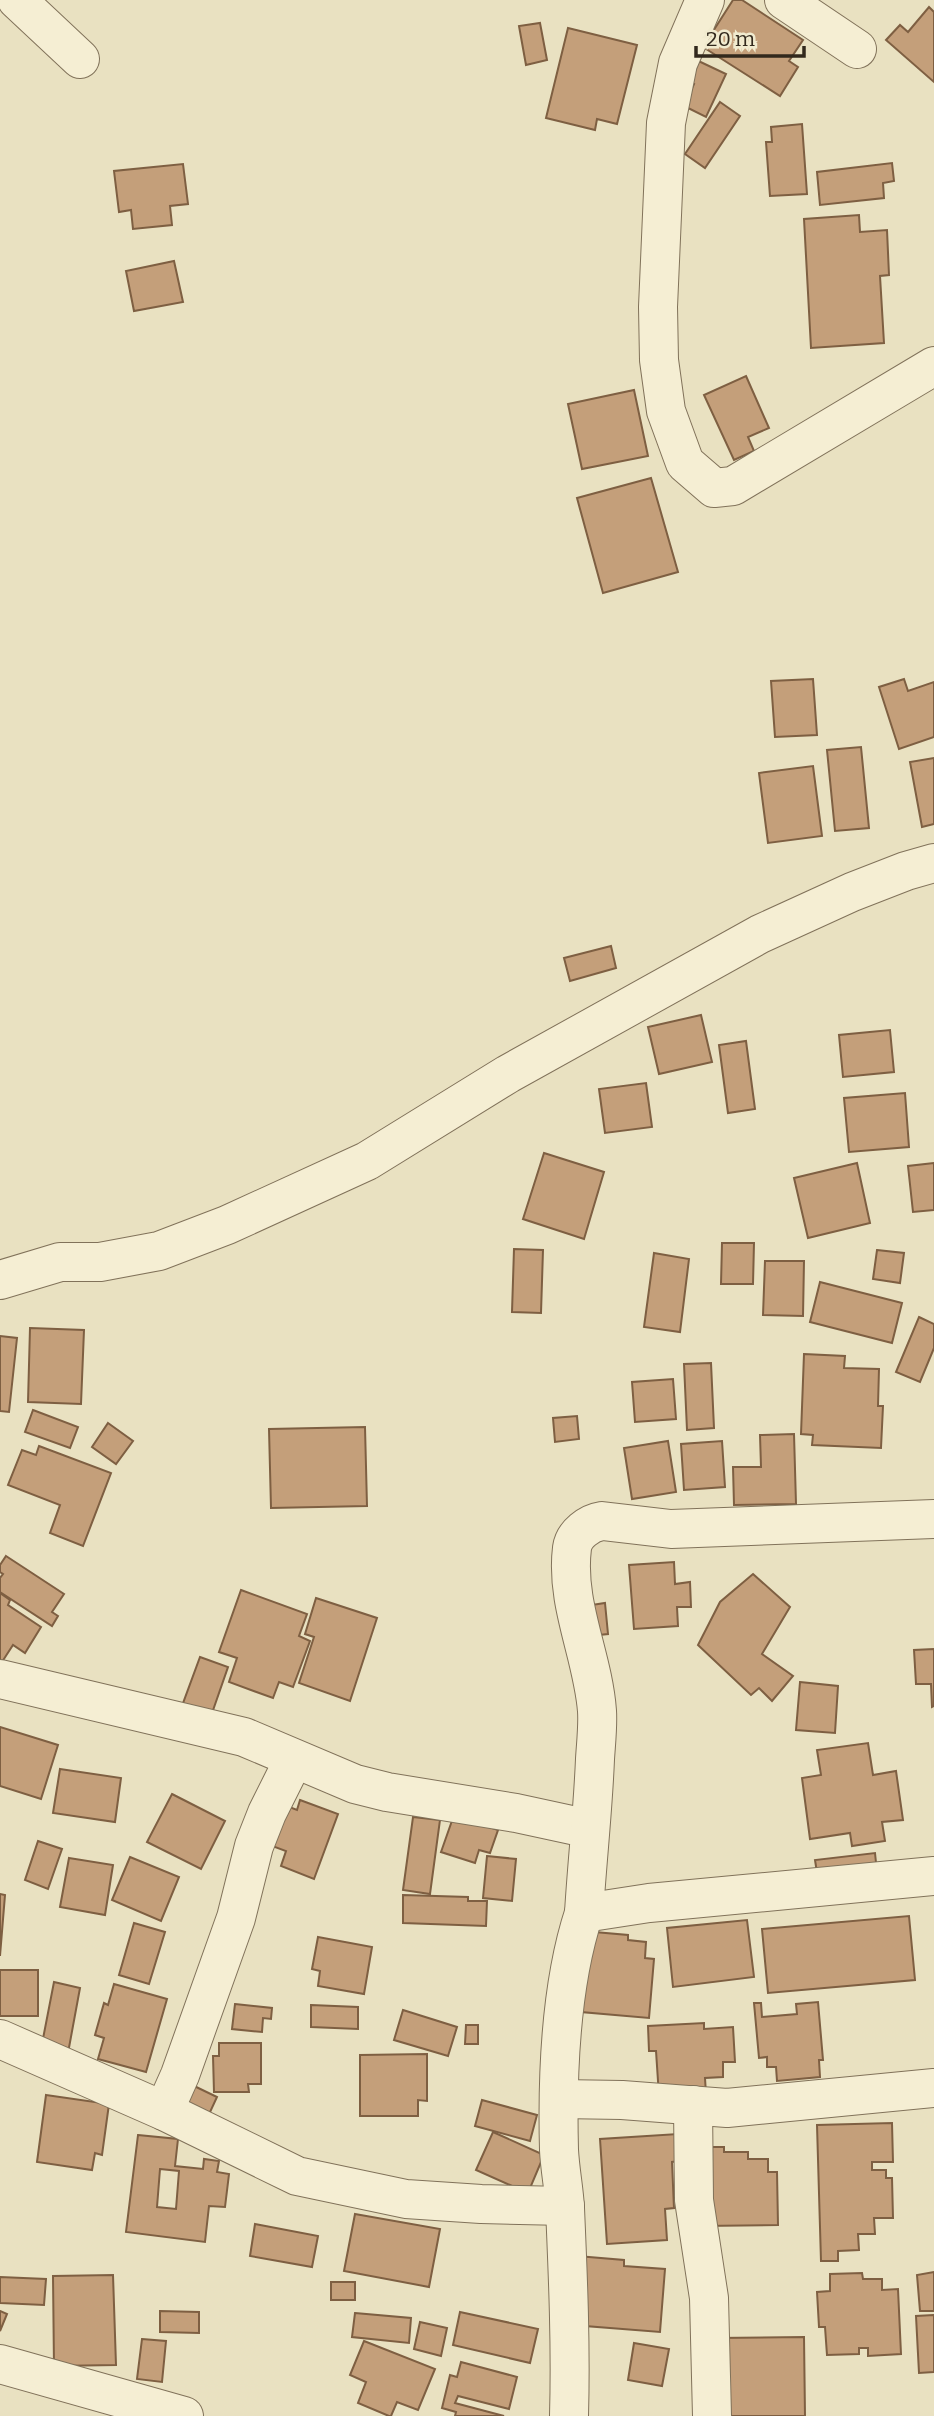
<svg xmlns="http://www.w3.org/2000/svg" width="934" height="2416" viewBox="0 0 934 2416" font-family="Bitter,serif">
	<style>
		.building { fill: #c49f7a; stroke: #7e5f42; stroke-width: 2; fill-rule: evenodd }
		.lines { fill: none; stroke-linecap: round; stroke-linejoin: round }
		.minor-casing { stroke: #81725a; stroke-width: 40 }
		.minor { stroke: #f5eed3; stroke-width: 38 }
	</style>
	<rect width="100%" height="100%" fill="#e9e1c1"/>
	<g class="building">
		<path d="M733 0H742L803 40 789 61 798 67 780 96 703 47Z"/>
		<path d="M929 7 934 12V82L886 40 900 25 908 32Z"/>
		<path d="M540 23 547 60 526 65 519 26Z"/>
		<path d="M568 28 637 45 617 124 597 119 595 130 546 118Z"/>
		<path d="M690 57 726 74 706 117 684 106 694 84 681 78Z"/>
		<path d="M720 102 740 116 705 168 685 154Z"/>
		<path d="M802 124 807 194 770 196 766 142H772L771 127Z"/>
		<path d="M892 163 894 181 883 183 884 198 820 205 817 172Z"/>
		<path d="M183 164 188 204 170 206 172 225 133 229 131 210 119 212 114 171Z"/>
		<path d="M859 215 860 232 887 230 889 275 880 276 884 343 811 348 804 219Z"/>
		<path d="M174 261 183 302 134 311 126 271Z"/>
		<path d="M746 376 769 428 748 437 754 451 734 460 704 395Z"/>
		<path d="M634 390 648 456 582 469 568 404Z"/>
		<path d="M651 478 678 572 603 593 577 498Z"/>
		<path d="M813 679 817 735 775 737 771 681Z"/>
		<path d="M904 679 908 691 934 682V737L899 749 879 687Z"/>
		<path d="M861 747 869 828 835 831 827 750Z"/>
		<path d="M934 758V824L922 827 910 762Z"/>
		<path d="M813 766 822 836 768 843 759 773Z"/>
		<path d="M611 946 616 968 570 981 564 958Z"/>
		<path d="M701 1015 712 1062 659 1074 648 1027Z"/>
		<path d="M890 1030 894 1072 843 1077 839 1035Z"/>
		<path d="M746 1041 755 1109 728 1113 719 1045Z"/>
		<path d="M646 1083 652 1127 605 1133 599 1089Z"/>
		<path d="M905 1093 909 1147 849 1152 844 1098Z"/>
		<path d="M544 1153 604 1172 584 1239 523 1219Z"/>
		<path d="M857 1163 870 1223 808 1238 794 1178Z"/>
		<path d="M934 1163V1210L913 1212 908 1166Z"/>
		<path d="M722 1243H754L753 1284H721Z"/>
		<path d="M514 1249 543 1250 541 1313 512 1312Z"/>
		<path d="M877 1250 904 1253 900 1283 873 1279Z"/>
		<path d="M654 1253 689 1259 680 1332 644 1327Z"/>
		<path d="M765 1261H804L803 1316 763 1315Z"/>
		<path d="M820 1282 902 1303 892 1343 810 1322Z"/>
		<path d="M919 1317 934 1324V1348L920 1382 896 1372Z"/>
		<path d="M30 1328 84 1330 81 1404 28 1402Z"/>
		<path d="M0 1336 17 1338 9 1412 0 1411Z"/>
		<path d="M804 1354 845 1356 844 1368 879 1369 878 1406H883L881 1448 812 1445 813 1435 801 1434Z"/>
		<path d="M711 1363 714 1428 687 1430 684 1364Z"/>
		<path d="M673 1379 676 1419 635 1422 632 1382Z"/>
		<path d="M33 1410 78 1427 70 1448 25 1432Z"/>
		<path d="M577 1416 579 1439 555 1442 553 1418Z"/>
		<path d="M108 1423 133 1441 116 1464 92 1447Z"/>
		<path d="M365 1427 367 1506 271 1508 269 1429Z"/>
		<path d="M794 1434 796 1504 734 1505 733 1467H761L760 1435Z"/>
		<path d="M668 1441 676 1492 632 1499 624 1448Z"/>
		<path d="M722 1441 725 1487 684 1490 681 1444Z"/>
		<path d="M39 1446 111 1473 83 1546 50 1533 60 1505 8 1485 22 1450 36 1455Z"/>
		<path d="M6 1556 64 1594 52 1612 58 1616 52 1626 0 1592V1578L3 1574 0 1572V1565Z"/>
		<path d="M674 1562 675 1584 690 1582 691 1607H677L678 1626 634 1629 629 1565Z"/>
		<path d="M753 1574 790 1607 762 1654 793 1676 772 1701 759 1688 751 1695 698 1645 720 1602Z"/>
		<path d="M241 1590 307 1614 299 1636 310 1641 293 1687 279 1682 273 1698 229 1682 237 1658 219 1652Z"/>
		<path d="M0 1593 10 1600 8 1605 41 1627 25 1653 13 1645 0 1665Z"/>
		<path d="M316 1598 377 1618 350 1701 299 1683 314 1637 305 1634Z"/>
		<path d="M605 1603 608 1634 589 1636 585 1606Z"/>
		<path d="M934 1649V1706L932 1707 931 1684H916L914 1650Z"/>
		<path d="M200 1657 228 1667 211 1716 182 1706Z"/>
		<path d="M800 1682 838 1686 835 1733 796 1730Z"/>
		<path d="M0 1727 58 1745 41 1799 0 1786Z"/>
		<path d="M868 1743 873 1775 896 1771 903 1820 882 1822 885 1841 852 1846 850 1833 810 1839 802 1778 821 1775 817 1750Z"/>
		<path d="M60 1769 121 1778 115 1822 53 1813Z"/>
		<path d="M172 1794 225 1821 201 1869 147 1842Z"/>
		<path d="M300 1800 338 1814 314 1879 281 1866 286 1851 264 1843 279 1803 297 1810Z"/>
		<path d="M454 1815 498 1830 490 1853 479 1850 475 1863 441 1852Z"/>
		<path d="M413 1817 440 1820 430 1894 403 1890Z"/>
		<path d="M38 1841 62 1849 48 1889 25 1880Z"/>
		<path d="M875 1853 877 1872 818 1879 815 1860Z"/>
		<path d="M487 1856 516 1859 512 1901 483 1898Z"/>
		<path d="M130 1857 179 1877 161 1921 112 1900Z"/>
		<path d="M69 1858 113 1865 105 1915 60 1907Z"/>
		<path d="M0 1894 5 1895 0 1956Z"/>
		<path d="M403 1895 468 1897V1901H487L486 1926 403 1923Z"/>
		<path d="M909 1916 915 1980 768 1993 762 1929Z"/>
		<path d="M747 1920 754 1977 673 1987 667 1928Z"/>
		<path d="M134 1923 165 1932 149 1984 119 1975Z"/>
		<path d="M583 1931 628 1935V1940L646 1942 645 1958 654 1959 649 2018 581 2012Z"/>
		<path d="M318 1937 372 1947 364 1994 318 1986 320 1971 312 1969Z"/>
		<rect x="0" y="1970" width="38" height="46"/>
		<path d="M54 1982 80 1988 68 2053 41 2049Z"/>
		<path d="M114 1984 167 1999 146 2072 98 2059 104 2038 95 2035 104 2003 108 2005Z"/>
		<path d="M818 2002 823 2060H819L820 2077 777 2081 776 2067H767V2057L759 2058 754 2003H761L762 2017 797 2014 796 2004Z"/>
		<path d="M235 2004 272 2008 271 2019 263 2018 262 2032 232 2029Z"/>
		<path d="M311 2005 358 2007V2029L311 2027Z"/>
		<path d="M403 2010 457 2027 448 2056 394 2040Z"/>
		<path d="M704 2023V2029L733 2027 735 2062H723V2077L705 2078 706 2094 659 2096 656 2051H649L648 2026Z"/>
		<path d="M466 2025H478V2044H465Z"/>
		<path d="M219 2043H261V2084H248L249 2092H214L213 2056H219Z"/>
		<path d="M427 2054V2101L418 2100V2116H360V2055Z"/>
		<path d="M188 2083 217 2097 205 2123 176 2109Z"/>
		<path d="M46 2095 109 2104 102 2155 95 2153 92 2170 37 2162Z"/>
		<path d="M482 2100 537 2115 530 2141 475 2126Z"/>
		<path d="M892 2123 893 2162H872V2170H886V2178H892L893 2218H874L875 2234H858L859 2250 838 2251V2261H821L817 2125Z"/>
		<path d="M493 2132 544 2155 528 2193 476 2170Z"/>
		<path d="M678 2134 680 2161 672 2162 674 2208 665 2209 667 2240 607 2244 600 2139Z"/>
		<path d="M138 2135 178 2139 175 2166 203 2169 204 2159 219 2161 217 2172 229 2174 225 2207 209 2206 205 2242 126 2232ZM160 2169 179 2171 176 2209 157 2207Z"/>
		<path d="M701 2147H724V2152H748V2159H768V2172H777L778 2225 701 2226Z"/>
		<path d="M355 2214 440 2229 429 2287 344 2271Z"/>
		<path d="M255 2224 318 2236 312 2267 250 2256Z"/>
		<path d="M577 2256 624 2260V2266L665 2269 660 2332 585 2326Z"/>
		<path d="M934 2272V2311H920L917 2275Z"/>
		<path d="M862 2273 863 2279H882V2290L898 2289 901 2354 868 2356V2348H859V2354L827 2355 825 2327H819L817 2292 830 2291V2274Z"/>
		<path d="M113 2275 116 2365 54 2366 53 2276Z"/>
		<path d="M0 2277 46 2279 44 2305 0 2303Z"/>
		<rect x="331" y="2282" width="24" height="18"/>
		<path d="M0 2311 7 2314 0 2331Z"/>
		<path d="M160 2311 199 2312V2333L160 2332Z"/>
		<path d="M460 2312 538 2329 530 2363 453 2345Z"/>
		<path d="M355 2313 411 2318 409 2343 352 2337Z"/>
		<path d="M934 2315V2372L919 2373 916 2316Z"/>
		<path d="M420 2322 447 2328 441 2356 414 2349Z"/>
		<path d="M804 2337 805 2416H716V2338Z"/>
		<path d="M142 2339 166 2341 162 2382 137 2379Z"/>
		<path d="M364 2341 435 2369 418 2410 397 2402 391 2416H389L358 2403 366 2382 350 2375Z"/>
		<path d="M634 2343 669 2349 662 2386 628 2380Z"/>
		<path d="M461 2362 517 2377 509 2409 458 2396 455 2403 504 2416H455L456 2412 442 2408 450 2375 457 2377Z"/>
	</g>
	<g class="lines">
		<defs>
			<g id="minor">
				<path d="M17 0 80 59"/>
				<path d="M705 0 678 63 666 123 658 307 659 360 666 411 685 463 714 488 733 486 934 366"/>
				<path d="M784 0 857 49"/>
				<path d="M0 1280 60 1262H100L159 1251 227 1225 367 1161 508 1074 760 934 852 892 906 871 934 863"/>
				<path d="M0 1679 244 1737 355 1784 387 1792 516 1813 590 1829"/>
				<path d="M584 1913C587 1862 593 1810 595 1759 596 1743 598 1726 597 1711 593 1656 565 1604 572 1548 574 1534 589 1523 602 1521L671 1529 934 1519"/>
				<path d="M0 2039 164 2111 297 2176 406 2199 481 2204 565 2206"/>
				<path d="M560 2099 622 2100 727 2108 934 2088"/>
				<path d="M693 2105 694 2200 709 2298 712 2416"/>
				<path d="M164 2111 180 2075 236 1918 254 1846 267 1813 294 1759"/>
				<path d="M0 2364 184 2416"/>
				<path d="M569 2416C571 2347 568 2277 565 2208 564 2189 560 2170 559 2150 557 2074 560 1986 584 1913L649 1903 934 1876"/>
			</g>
		</defs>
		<use href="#minor" class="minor-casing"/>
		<use href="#minor" class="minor"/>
	</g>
	<path d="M696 46v10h108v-10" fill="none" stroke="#32291d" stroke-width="3.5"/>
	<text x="706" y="46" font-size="21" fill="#32291d" stroke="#f1ebcf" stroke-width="5" paint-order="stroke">20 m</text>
</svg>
